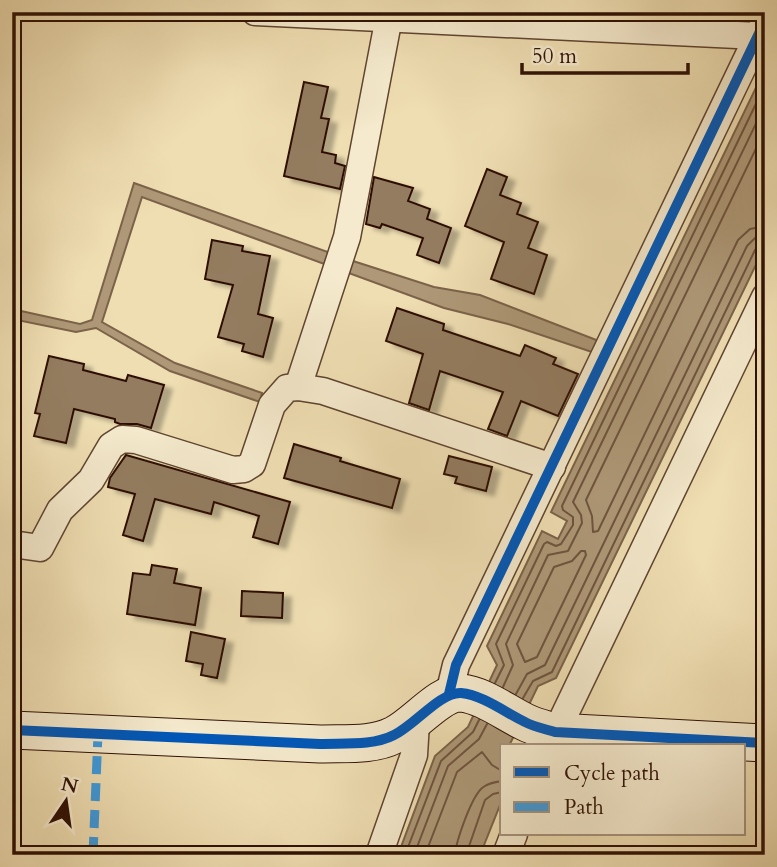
<svg xmlns="http://www.w3.org/2000/svg" width="777" height="867" viewBox="0 0 777 867" font-family="Cardo,serif">
	<style>
		.water { fill: #ae9877; stroke: #7b6249; stroke-width: 2 }
		.lines { fill: none; stroke-linecap: round; stroke-linejoin: round }
		.shore { stroke: #6e543e; stroke-width: 2 }
		.building { fill: #937c5f; stroke: #2f1105; stroke-width: 2; filter: url(#shadow) }
		.street-casing { stroke: #5f4430; stroke-width: 29 }
		.secondary-casing { stroke: #2f1105; stroke-width: 39 }
		.street { stroke: #f5eacd; stroke-width: 26 }
		.secondary { stroke: #f5eacd; stroke-width: 37 }
		.quiet { stroke: #3d9add; stroke-width: 9; stroke-dasharray: 18 9; stroke-linecap: butt }
		.cycleway-casing { stroke: #f5eacd; stroke-width: 15 }
		.cycleway { stroke: #0057b8; stroke-width: 10 }
	</style>
	<defs>
		<filter id="shadow"><feDropShadow dx="8" dy="4.5" stdDeviation="2" flood-color="#0004"/></filter>
	</defs>
	<rect width="100%" height="100%" fill="#efdeb2"/>
	<filter id="stains"><feTurbulence type="fractalNoise" baseFrequency=".00286" numOctaves="4"/><feColorMatrix values="0 0 0 0 .2 0 0 0 0 .09 0 0 0 0 .02 0 0 0 .5 -.17"/></filter>
	<radialGradient id="worn" r=".72"><stop offset=".6" stop-color="#630" stop-opacity="0"/><stop offset="1" stop-color="#630" stop-opacity=".3"/></radialGradient>
	<g class="water">
		<path d="M765 69V246L556 678 538 686 509 746H502V800L480 855H398L435 756 468 727 497 665 487 646 542 531 558 539 567 521 551 512Z"/>
		<path d="M134 183 353 261 434 287 480 295 599 341 592 352 508 324 444 308 142 197 102 322 175 363 262 393 260 402 170 371 96 328 76 332 12 319V309L80 324 92 320Z"/>
	</g>
	<g class="lines">
		<g class="shore">
			<path d="M765 130 586 500 592 516 593 532 598 531 738 240 750 229 765 226"/>
			<path d="M581 551H585L586 555 537 657 525 662 517 644 554 567 572 561Z"/>
			<path d="M495 683 504 665 496 644 544 544 547 542 556 546 561 544 573 525V517L563 510 562 506 765 85"/>
			<path d="M503 687 513 665 506 644 548 555 568 551 582 523 581 515 573 502 765 105"/>
			<path d="M516 694 527 674 545 665 747 246 755 238 765 236"/>
			<path d="M523 698 533 681 552 672 755 250 759 246 765 245"/>
			<path d="M405 855 441 761 473 732 479 720"/>
			<path d="M414 855 448 766 479 739 487 724"/>
			<path d="M425 855 457 772 482 752 492 765 502 771"/>
			<path d="M455 855C456 841 471 798 482 788 488 783 495 782 502 781"/>
			<path d="M466 855 485 800 493 794 502 792"/>
		</g>
	</g>
	<g class="building">
		<path d="M304 82 328 87 321 118 329 119 322 152 336 155 335 163 345 166 340 189 284 176Z"/>
		<path d="M487 169 507 177 500 195 521 203 517 214 538 222 528 248 547 255 534 294 491 279 504 242 465 226Z"/>
		<path d="M374 177 413 188 408 201 430 209 427 219 451 228 439 263 417 255 423 238 382 224 380 228 366 224Z"/>
		<path d="M212 240 243 246 242 251 270 256 258 314 273 318 263 357 242 351 244 344 218 337 233 285 205 279Z"/>
		<path d="M397 308 444 324 443 330 520 356 525 345 556 358 553 364 578 374 558 416 521 401 507 436 488 429 503 392 440 371 429 410 409 403 423 354 386 341Z"/>
		<path d="M49 356 84 364 83 370 126 381 128 375 164 385 151 428 137 424H120L115 422V419L74 409 66 443 34 436 40 414 35 413Z"/>
		<path d="M294 444 341 458 340 461 400 479 392 508 284 478Z"/>
		<path d="M126 455 290 502 278 544 253 537 259 516 214 502 211 514 155 499 143 541 123 535 135 494 108 487 110 478Z"/>
		<path d="M449 456 492 467 486 491 455 483 457 477 444 474Z"/>
		<path d="M152 565 177 569 174 583 201 588 195 625 127 614 133 573 150 575Z"/>
		<path d="M242 591 283 593 282 618 241 616Z"/>
		<path d="M191 632 225 639 217 678 201 675 203 664 186 661Z"/>
	</g>
	<g class="lines">
		<defs>
			<g id="street">
				<path d="M255 12 758 36"/>
				<path d="M298 387 347 237 389 17"/>
				<path d="M12 544 40 548 60 510 91 480 111 446 122 439 136 440 233 470 244 469 252 464 272 405 287 388 298 387 323 391 552 467"/>
				<path d="M449 694 456 665 765 21"/>
				<path d="M550 745 765 297"/>
				<path d="M379 855 414 755 416 722"/>
				<path d="M506 855 514 834"/>
			</g>
			<path id="secondary" d="M12 730 320 744C344 743 373 746 394 735 415 725 440 692 461 693 483 695 506 713 525 722 534 727 545 729 555 732L765 743"/>
		</defs>
		<use href="#street" class="street-casing"/>
		<use href="#secondary" class="secondary-casing"/>
		<use href="#street" class="street"/>
		<use href="#secondary" class="secondary"/>
		<path class="quiet" d="M93 855 98 734"/>
		<defs>
			<g id="cycleway">
				<path d="M449 694 456 665 765 21"/>
				<path d="M12 730 320 744C344 743 373 746 394 735 415 725 440 692 461 693 483 695 506 713 525 722 534 727 545 729 555 732L765 743"/>
			</g>
		</defs>
		<use href="#cycleway" class="cycleway-casing"/>
		<use href="#cycleway" class="cycleway"/>
	</g>
	<rect width="777" height="867" fill="none" stroke="#efdeb2" stroke-width="42"/>
	<rect x="14" y="14" width="749" height="839" fill="none" stroke="#2f1105" stroke-width="3.5"/>
	<rect x="21" y="21" width="735" height="825" fill="none" stroke="#2f1105" stroke-width="2"/>
	<rect x="500" y="744" width="245" height="91" fill="#f5eacd" stroke="#a6937d" stroke-width="2"/>
	<rect x="514" y="767" width="35" height="10" fill="#0057b8" stroke="#a6937d" stroke-width="2"/>
	<text x="564" y="780" font-size="21" fill="#2f1105">Cycle path</text>
	<rect x="514" y="802" width="35" height="10" fill="#3d9add" stroke="#a6937d" stroke-width="2"/>
	<text x="564" y="814" font-size="21" fill="#2f1105">Path</text>
	<g transform="translate(66 801) rotate(13)" stroke="#f5eacd" stroke-width="5" paint-order="stroke">
	<path d="M0-5L12 26L0 18L-12 26Z" fill="#2f1105"/>
	<text y="-10" font-size="19" font-weight="bold" text-anchor="middle" fill="#2f1105">N</text>
	</g>
	<path d="M522 63v10h166v-10" fill="none" stroke="#2f1105" stroke-width="3.5"/>
	<text x="532" y="63" font-size="21" fill="#2f1105" stroke="#f5eacd" stroke-width="5" paint-order="stroke">50 m</text>
	<rect width="100%" height="100%" filter="url(#stains)"/>
	<rect width="100%" height="100%" fill="url(#worn)"/>
</svg>
